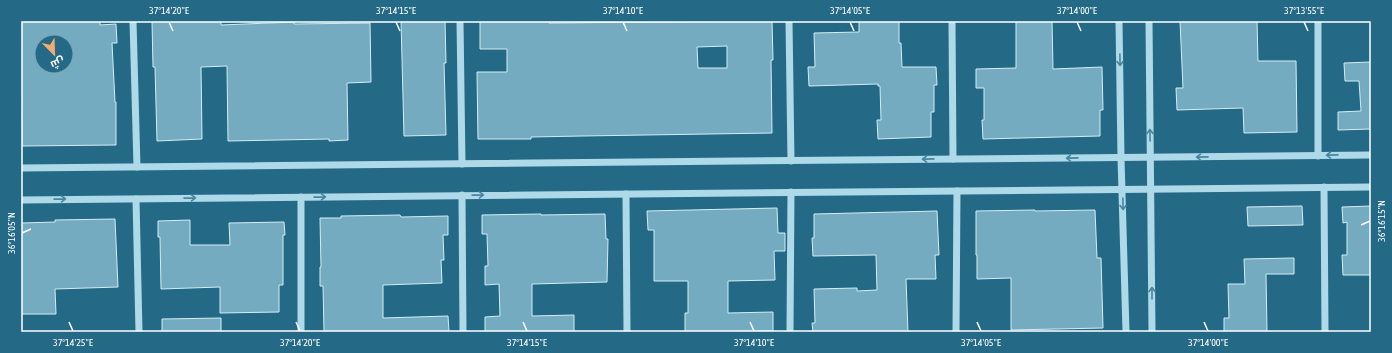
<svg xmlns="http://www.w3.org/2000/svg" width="1392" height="353" font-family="'Asap Condensed',Cairo,sans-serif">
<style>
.building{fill:#75abc0;stroke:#d2edf7;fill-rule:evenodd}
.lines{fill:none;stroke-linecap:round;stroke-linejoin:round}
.minor{stroke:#aed9e9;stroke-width:7}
.oneway{stroke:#46869f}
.ticks{fill:none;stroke:#fff;stroke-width:1.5}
.neatline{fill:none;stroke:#fff;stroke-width:1.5}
.ticks-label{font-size:10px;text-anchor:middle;fill:#fff}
</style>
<rect width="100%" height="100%" fill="#246a86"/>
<!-- building -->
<g class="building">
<path d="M21,21h79v4l16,-1 1,19h-5l3,59h1v43l-94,1zM42,42h24v24h-24z"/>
<polygon points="152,21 221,21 221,25 294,22 294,24 370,23 371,82 347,83 348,140 329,141 329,139 228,141 227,66 201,67 202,139 157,141 155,67 153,67"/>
<polygon points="401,21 445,21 446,63 444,63 446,135 404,136"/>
<path d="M480,21h69v2l223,-2 1,39h-2l1,73 -190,3 -51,1v2h-53l-1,-67h30v-23h-27zM727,46v22h-29l-1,-21z"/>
<polygon points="859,21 899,21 899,43 901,43 902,67 936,67 937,85 934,85 934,112 931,112 931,137 878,139 877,120 881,120 880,86 878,86 878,84 809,86 808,67 815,67 814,33 859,32"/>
<polygon points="1016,21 1052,21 1053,69 1102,67 1103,110 1100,110 1100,136 983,139 982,120 984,120 984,88 976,88 976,69 1016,68"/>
<polygon points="1180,21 1257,21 1258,61 1296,61 1297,132 1244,133 1243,108 1177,110 1176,88 1183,88"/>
<polygon points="1371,62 1371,129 1338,130 1338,112 1361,111 1359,81 1345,81 1344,63"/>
<polygon points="1302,206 1303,225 1248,226 1247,207"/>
<polygon points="1371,206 1371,275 1343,275 1342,255 1347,255 1347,222 1343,223 1342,207"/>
<polygon points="777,208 778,233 785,233 785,251 774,251 775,280 728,281 728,313 773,312 773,331 685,332 685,313 688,313 688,281 654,281 654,230 648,230 647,211"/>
<polygon points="1035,210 1035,211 1095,210 1097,258 1101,258 1103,328 1011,330 1011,278 977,279 977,255 976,255 976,211"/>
<polygon points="937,211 939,255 935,255 936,279 906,279 908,332 813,332 812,323 815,323 814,289 857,288 857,291 877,290 876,255 813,256 812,238 814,238 814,214"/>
<polygon points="541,214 541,215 605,214 606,239 608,239 607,282 532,284 532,316 574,315 574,332 485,332 485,317 500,316 499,284 485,285 485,266 488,266 487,234 482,234 482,215"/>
<polygon points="400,215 401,217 448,216 448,235 443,235 444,260 441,260 442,283 383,285 383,318 448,316 449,332 324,332 323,286 320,286 320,267 321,267 320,218 341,218 341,216"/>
<polygon points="115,219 118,287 55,289 56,314 21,314 21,223 55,222 55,220"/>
<polygon points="190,220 190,245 230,245 229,223 284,222 285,235 283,235 283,285 279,285 279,312 220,313 220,287 161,289 160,237 158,237 158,221"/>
<polygon points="1294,258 1294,274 1266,274 1267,332 1224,332 1224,318 1229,318 1228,284 1245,284 1244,259"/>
<polygon points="221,318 221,332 162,332 162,319"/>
</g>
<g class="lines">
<!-- minor -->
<g class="minor">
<polyline points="133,21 137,167"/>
<polyline points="460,21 462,164"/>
<polyline points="789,21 791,161"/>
<polyline points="952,21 953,159"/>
<polyline points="1119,21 1121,158 1126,332"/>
<polyline points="1149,21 1152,332"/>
<polyline points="1318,21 1318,156"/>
<polyline points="21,168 1371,155"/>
<polyline points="1324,187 1325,332"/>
<polyline points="626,194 627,332"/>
<polyline points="462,195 463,332"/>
<polyline points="301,197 301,332"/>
<polyline points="136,199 139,332"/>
<polyline points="21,200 1371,187"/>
<polyline points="790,332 791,192"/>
<polyline points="956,332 957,191"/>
</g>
</g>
<!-- one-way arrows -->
<defs><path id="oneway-shaft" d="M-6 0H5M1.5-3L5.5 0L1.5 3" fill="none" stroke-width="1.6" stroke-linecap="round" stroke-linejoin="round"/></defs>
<g class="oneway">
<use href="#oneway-shaft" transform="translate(1120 60) rotate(89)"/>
<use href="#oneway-shaft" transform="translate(1150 135) rotate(-91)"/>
<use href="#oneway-shaft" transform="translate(1332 155) rotate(179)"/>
<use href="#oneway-shaft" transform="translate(1202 157) rotate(179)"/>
<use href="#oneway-shaft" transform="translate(1072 158) rotate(179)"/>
<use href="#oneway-shaft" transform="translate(928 159) rotate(179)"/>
<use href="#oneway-shaft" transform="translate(478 195) rotate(-1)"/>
<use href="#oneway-shaft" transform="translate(320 197) rotate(-1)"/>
<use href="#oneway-shaft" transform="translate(190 198) rotate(-1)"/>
<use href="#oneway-shaft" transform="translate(60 199) rotate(-1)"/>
<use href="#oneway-shaft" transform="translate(1123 204) rotate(89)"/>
<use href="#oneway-shaft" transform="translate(1152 293) rotate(-90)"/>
</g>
<!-- ticks -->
<path class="ticks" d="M169,22l4,9M396,22l4,9M623,22l4,9M850,22l4,9M1077,22l4,9M1304,22l4,9M1361,225l9,-4M22,233l9,-4M69,322l4,9M296,322l4,9M523,322l4,9M750,322l4,9M977,322l4,9M1204,322l4,9"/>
<!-- border -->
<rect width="1392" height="353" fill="none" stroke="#246a86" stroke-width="44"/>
<!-- north arrow -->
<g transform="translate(54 54) rotate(157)"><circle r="19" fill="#246a86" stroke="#7ca6b6"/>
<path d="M0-3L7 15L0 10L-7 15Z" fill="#f3aa72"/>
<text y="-6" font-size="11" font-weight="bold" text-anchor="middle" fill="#ffffff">ش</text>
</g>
<rect x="22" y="22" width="1348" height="309" class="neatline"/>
<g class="ticks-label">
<text x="169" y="14">37°14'20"E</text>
<text x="396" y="14">37°14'15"E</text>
<text x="623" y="14">37°14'10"E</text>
<text x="850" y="14">37°14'05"E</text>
<text x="1077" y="14">37°14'00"E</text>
<text x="1304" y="14">37°13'55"E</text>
<text transform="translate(1381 221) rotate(-90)" y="4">36°16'15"N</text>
<text transform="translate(11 233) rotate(-90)" y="4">36°16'05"N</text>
<text x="73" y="346">37°14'25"E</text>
<text x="300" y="346">37°14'20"E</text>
<text x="527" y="346">37°14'15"E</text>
<text x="754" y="346">37°14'10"E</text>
<text x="981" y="346">37°14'05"E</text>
<text x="1208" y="346">37°14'00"E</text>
</g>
</svg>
